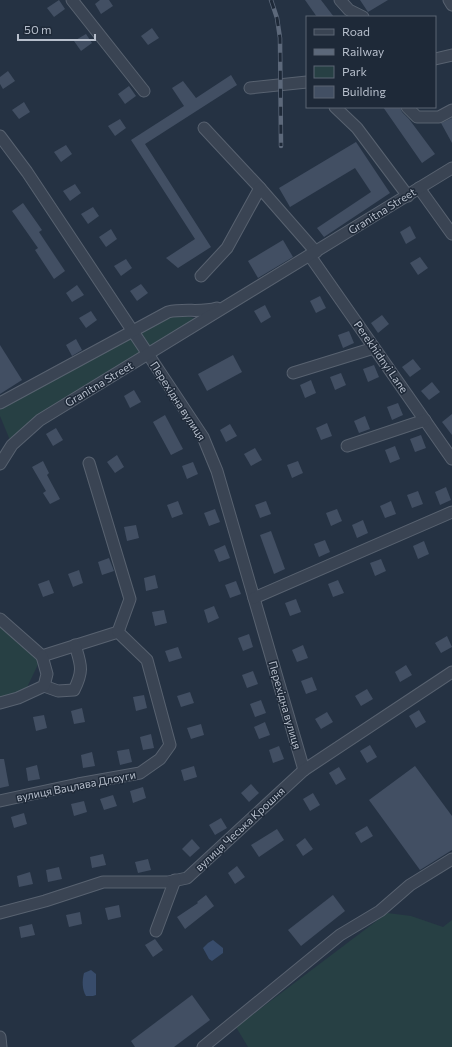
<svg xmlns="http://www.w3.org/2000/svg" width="452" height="1047" font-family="Commissioner,sans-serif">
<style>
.green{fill:#274044}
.water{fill:#384c6b}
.building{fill:#424f63}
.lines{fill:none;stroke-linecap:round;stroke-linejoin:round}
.minor-casing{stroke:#586270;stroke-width:13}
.minor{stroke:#3a4453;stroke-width:11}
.rail-casing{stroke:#5c687a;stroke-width:4.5}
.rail{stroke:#1e2938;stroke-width:3;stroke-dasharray:9;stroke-linecap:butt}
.labels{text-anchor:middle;stroke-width:3;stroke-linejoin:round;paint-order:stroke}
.street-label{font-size:11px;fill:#b7bfcc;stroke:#1e2938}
</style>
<rect width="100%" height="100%" fill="#253243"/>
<!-- green -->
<g class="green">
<polygon points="168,312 203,320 75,398 12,445 0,416 0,403"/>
<polygon points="0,619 42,656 21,700 0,706"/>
<polygon points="387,913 411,916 443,927 452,920 452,1047 248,1047 236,1027"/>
</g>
<!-- water -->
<g class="water">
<polygon points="213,940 223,948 223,953 212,961 209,959 203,948 208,943"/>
<path d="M91,970l5,4v21l-3,1h-7c-4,-6 -4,-16 -2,-23z"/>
</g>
<!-- building -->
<g class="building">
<polygon points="59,0 65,9 54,17 47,8"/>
<polygon points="100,0 109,0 113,6 101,14 95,4"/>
<polygon points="305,0 321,0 334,17 317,17"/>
<polygon points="360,0 388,0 368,12"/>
<polygon points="152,28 159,38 148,45 141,36"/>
<polygon points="86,34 92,43 81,51 74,41"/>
<polygon points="8,71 15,81 3,89 0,84 0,77"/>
<polygon points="231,75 237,85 145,144 211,247 178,268 166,258 195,239 131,140 184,106 172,88 183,81 196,98"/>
<polygon points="129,86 136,96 125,104 118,94"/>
<polygon points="24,102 30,112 19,119 12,110"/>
<polygon points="383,107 400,107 402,112 409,119 435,154 422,163"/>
<polygon points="452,118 452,143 441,123"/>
<polygon points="120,119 126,128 115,136 108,126"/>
<polygon points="356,142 390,193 324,237 317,228 371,192 355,168 290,207 279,188"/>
<polygon points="66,145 72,154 61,162 54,152"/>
<polygon points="75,184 81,193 70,201 63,191"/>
<polygon points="23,203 42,230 39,232 65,271 54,279 35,250 38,248 12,211"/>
<polygon points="93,207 99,216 88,224 81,214"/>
<polygon points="410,226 416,238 406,244 400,232"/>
<polygon points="111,229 117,239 106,247 99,237"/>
<polygon points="283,240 293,257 258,278 248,261"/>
<polygon points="420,257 428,268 418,275 410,263"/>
<polygon points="126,259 132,268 121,276 114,266"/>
<polygon points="141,284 148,293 137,301 130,291"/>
<polygon points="77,285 84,295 72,302 66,293"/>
<polygon points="320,296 326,308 316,313 310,301"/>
<polygon points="265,305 271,317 261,323 254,311"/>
<polygon points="91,311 97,320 86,328 79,318"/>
<polygon points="382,315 389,324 378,333 371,323"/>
<polygon points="349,331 354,343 343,348 338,335"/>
<polygon points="76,339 82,350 72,356 66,345"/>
<polygon points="0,345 22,380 0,394"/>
<polygon points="233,355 242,372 207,391 198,374"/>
<polygon points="413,359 421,369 410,377 402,367"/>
<polygon points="374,365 379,377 368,382 363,369"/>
<polygon points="341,373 346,385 335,390 330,377"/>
<polygon points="311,380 316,393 305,398 300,385"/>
<polygon points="432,382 440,392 429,400 421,391"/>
<polygon points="134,390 141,402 130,408 124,396"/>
<polygon points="398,403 403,415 392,420 387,407"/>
<polygon points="452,414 452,435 442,422"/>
<polygon points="165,415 183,449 171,455 153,422"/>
<polygon points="365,416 370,429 359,433 354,421"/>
<polygon points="327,423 332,436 321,440 316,428"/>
<polygon points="230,424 237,436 226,442 220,430"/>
<polygon points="56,428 63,440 53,446 46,434"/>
<polygon points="421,435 426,448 415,452 410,439"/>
<polygon points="395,446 400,459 390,463 385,450"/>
<polygon points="255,448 262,460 251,466 244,454"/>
<polygon points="117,455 124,467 115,473 107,462"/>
<polygon points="43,461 49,473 47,475 60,499 50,504 43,493 46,491 32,467"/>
<polygon points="298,461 303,473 292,478 287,465"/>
<polygon points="193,462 198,474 187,479 182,466"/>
<polygon points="446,487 451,500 440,505 435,492"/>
<polygon points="418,491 423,504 412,508 407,495"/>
<polygon points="178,501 183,514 172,518 167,505"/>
<polygon points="266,501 271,514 260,518 255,505"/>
<polygon points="391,501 396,514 385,518 380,506"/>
<polygon points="215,509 220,522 209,526 204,513"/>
<polygon points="337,509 342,521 331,526 326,513"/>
<polygon points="363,520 368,533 357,538 352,525"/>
<polygon points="136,525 139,538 127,541 124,527"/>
<polygon points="271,531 285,569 274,574 260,535"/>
<polygon points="325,540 330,552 319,557 314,544"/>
<polygon points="424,541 429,554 418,559 413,546"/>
<polygon points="225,545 230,558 219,562 214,550"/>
<polygon points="109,558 114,571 102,575 98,562"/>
<polygon points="381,559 386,571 375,576 370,563"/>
<polygon points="79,570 83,583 73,587 68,574"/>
<polygon points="155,575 158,588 146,591 144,578"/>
<polygon points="49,580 54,593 43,597 38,584"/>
<polygon points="338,580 344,593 333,597 328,584"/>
<polygon points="236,581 241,594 230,598 225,585"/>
<polygon points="296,599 301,612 290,616 285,603"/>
<polygon points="214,606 219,618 208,623 204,610"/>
<polygon points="164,610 167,623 155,626 152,612"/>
<polygon points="249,634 253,647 243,651 238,638"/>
<polygon points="447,636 452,647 441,653 435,643"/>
<polygon points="303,645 308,658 297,662 292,650"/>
<polygon points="178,647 182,658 169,662 165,651"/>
<polygon points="406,665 412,675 400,682 395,672"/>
<polygon points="253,671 258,684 247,688 242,675"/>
<polygon points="312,677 317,690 306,694 301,681"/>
<polygon points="367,689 373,699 361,706 355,696"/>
<polygon points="190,692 194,703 181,707 177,696"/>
<polygon points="144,695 147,708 136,711 133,697"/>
<polygon points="261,700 266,713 255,717 250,704"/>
<polygon points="82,708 85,722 74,724 71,711"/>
<polygon points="419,710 426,722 416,728 409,716"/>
<polygon points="327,712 333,722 321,729 315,719"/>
<polygon points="44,715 47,728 36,731 33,717"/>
<polygon points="265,722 270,735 259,739 254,727"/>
<polygon points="201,724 204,735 191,739 187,728"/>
<polygon points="151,734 154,748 143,750 140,737"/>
<polygon points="370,745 377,757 367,763 360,751"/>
<polygon points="279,746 284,759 273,763 269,750"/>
<polygon points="129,749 132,762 120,765 117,751"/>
<polygon points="92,752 95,766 83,768 81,755"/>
<polygon points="0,759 4,759 9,786 0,788"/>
<polygon points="37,765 40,779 28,781 26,768"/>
<polygon points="194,766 197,777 184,781 181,770"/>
<polygon points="415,766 452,816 452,850 420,870 369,800"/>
<polygon points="339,767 346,779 336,785 329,773"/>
<polygon points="251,784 259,793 249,802 241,793"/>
<polygon points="143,787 146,798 133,803 130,791"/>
<polygon points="313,793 320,805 310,811 303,799"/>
<polygon points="113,795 117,806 104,810 100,799"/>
<polygon points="84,801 87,812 74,816 71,804"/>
<polygon points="24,813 27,824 14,828 11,817"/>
<polygon points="221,818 227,828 215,835 209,825"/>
<polygon points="367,826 373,836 361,843 355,833"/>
<polygon points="277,829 284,840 259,857 251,845"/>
<polygon points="305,838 313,849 303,856 296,845"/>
<polygon points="192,839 200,848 190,857 182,849"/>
<polygon points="103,854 106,865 92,868 90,857"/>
<polygon points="148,859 151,870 138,873 135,862"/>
<polygon points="237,866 245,877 235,884 228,873"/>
<polygon points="59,867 62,879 48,882 46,870"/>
<polygon points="30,872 33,884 19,887 17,876"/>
<polygon points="206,895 214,906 185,929 177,917 198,903 197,902"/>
<polygon points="333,895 345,911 301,946 288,930"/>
<polygon points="119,905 121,917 108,920 105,908"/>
<polygon points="80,912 82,924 69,927 66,915"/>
<polygon points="32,924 35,935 21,938 19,927"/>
<polygon points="155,939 163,950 153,957 145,945"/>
<polygon points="192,995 210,1020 174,1047 135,1047 131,1041"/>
</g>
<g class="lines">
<defs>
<g id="minor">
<polyline points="72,0 144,91"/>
<polyline points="340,0 349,10 363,17"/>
<polyline points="449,0 452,5"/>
<polyline points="435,59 452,55"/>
<polyline points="250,88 307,82"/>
<polyline points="335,107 357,128 408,196"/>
<polyline points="407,107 417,117 439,117 452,110"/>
<polyline points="204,128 260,188"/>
<polyline points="0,136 27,172 203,437 217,471 304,770"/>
<polyline points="419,188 452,234"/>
<polyline points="310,256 452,459"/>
<polyline points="201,276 227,248 260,188 316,252"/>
<polyline points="293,373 374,348"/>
<path d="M0,403l168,-91c17,-4 33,1 49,-4"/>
<polyline points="347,446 425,420"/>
<polyline points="0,464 12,445 40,420 452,168"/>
<polyline points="254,598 452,512"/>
<polyline points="0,619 42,656 118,632"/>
<path d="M44,686l14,5 16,-1c10,-20 7,-25 1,-45"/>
<polyline points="0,703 18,698 44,686 47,674 42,656"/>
<polyline points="0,801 78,784 140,773 160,759 170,745 147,660 118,632 130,599 89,463"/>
<polyline points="0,913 45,901 103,882 168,882 187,878 304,770 452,672"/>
<polyline points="156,931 175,880"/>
<polyline points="0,1037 1,1047"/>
<polyline points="203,1047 340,935 380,911 410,885 452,859"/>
</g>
</defs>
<!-- minor casing -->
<use href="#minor" class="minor-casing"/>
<!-- minor -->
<use href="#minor" class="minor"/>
<defs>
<polyline id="rail" points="271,0 277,18 280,38 281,146"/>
</defs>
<!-- rail casing -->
<use href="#rail" class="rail-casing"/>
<!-- rail -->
<use href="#rail" class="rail"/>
</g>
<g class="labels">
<!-- street labels -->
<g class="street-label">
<text transform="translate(382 211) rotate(-32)" y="4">Granitna Street</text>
<text transform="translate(381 357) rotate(55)" y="4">Perekhidnyi Lane</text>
<text transform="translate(99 384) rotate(-31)" y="4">Granitna Street</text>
<text transform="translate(178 401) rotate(57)" y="4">Перехідна вулиця</text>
<text transform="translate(285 705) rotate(74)" y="4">Перехідна вулиця</text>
<text transform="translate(76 786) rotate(-11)" y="4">вулиця Вацлава Длоуги</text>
<text transform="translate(240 829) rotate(-43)" y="4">вулиця Чеська Крошня</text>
</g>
</g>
<!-- legend -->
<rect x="306" y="16" width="130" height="92" fill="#1e2938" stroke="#5b6573"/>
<rect x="314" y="29" width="20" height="6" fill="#3a4453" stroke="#5b6573"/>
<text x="342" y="36" font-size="12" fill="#b7bfcc">Road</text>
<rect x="314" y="49" width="20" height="6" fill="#5c687a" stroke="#5b6573"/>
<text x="342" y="56" font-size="12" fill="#b7bfcc">Railway</text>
<rect x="314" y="66" width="20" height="12" fill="#274044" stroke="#5b6573"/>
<text x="342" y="76" font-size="12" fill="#b7bfcc">Park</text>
<rect x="314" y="86" width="20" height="12" fill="#424f63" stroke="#5b6573"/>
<text x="342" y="96" font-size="12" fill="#b7bfcc">Building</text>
<!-- scale -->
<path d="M18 34v6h77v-6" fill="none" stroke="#b7bfcc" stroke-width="2"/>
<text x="24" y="34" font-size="12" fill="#b7bfcc" stroke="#1e2938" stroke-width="3" paint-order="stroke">50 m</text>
</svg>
